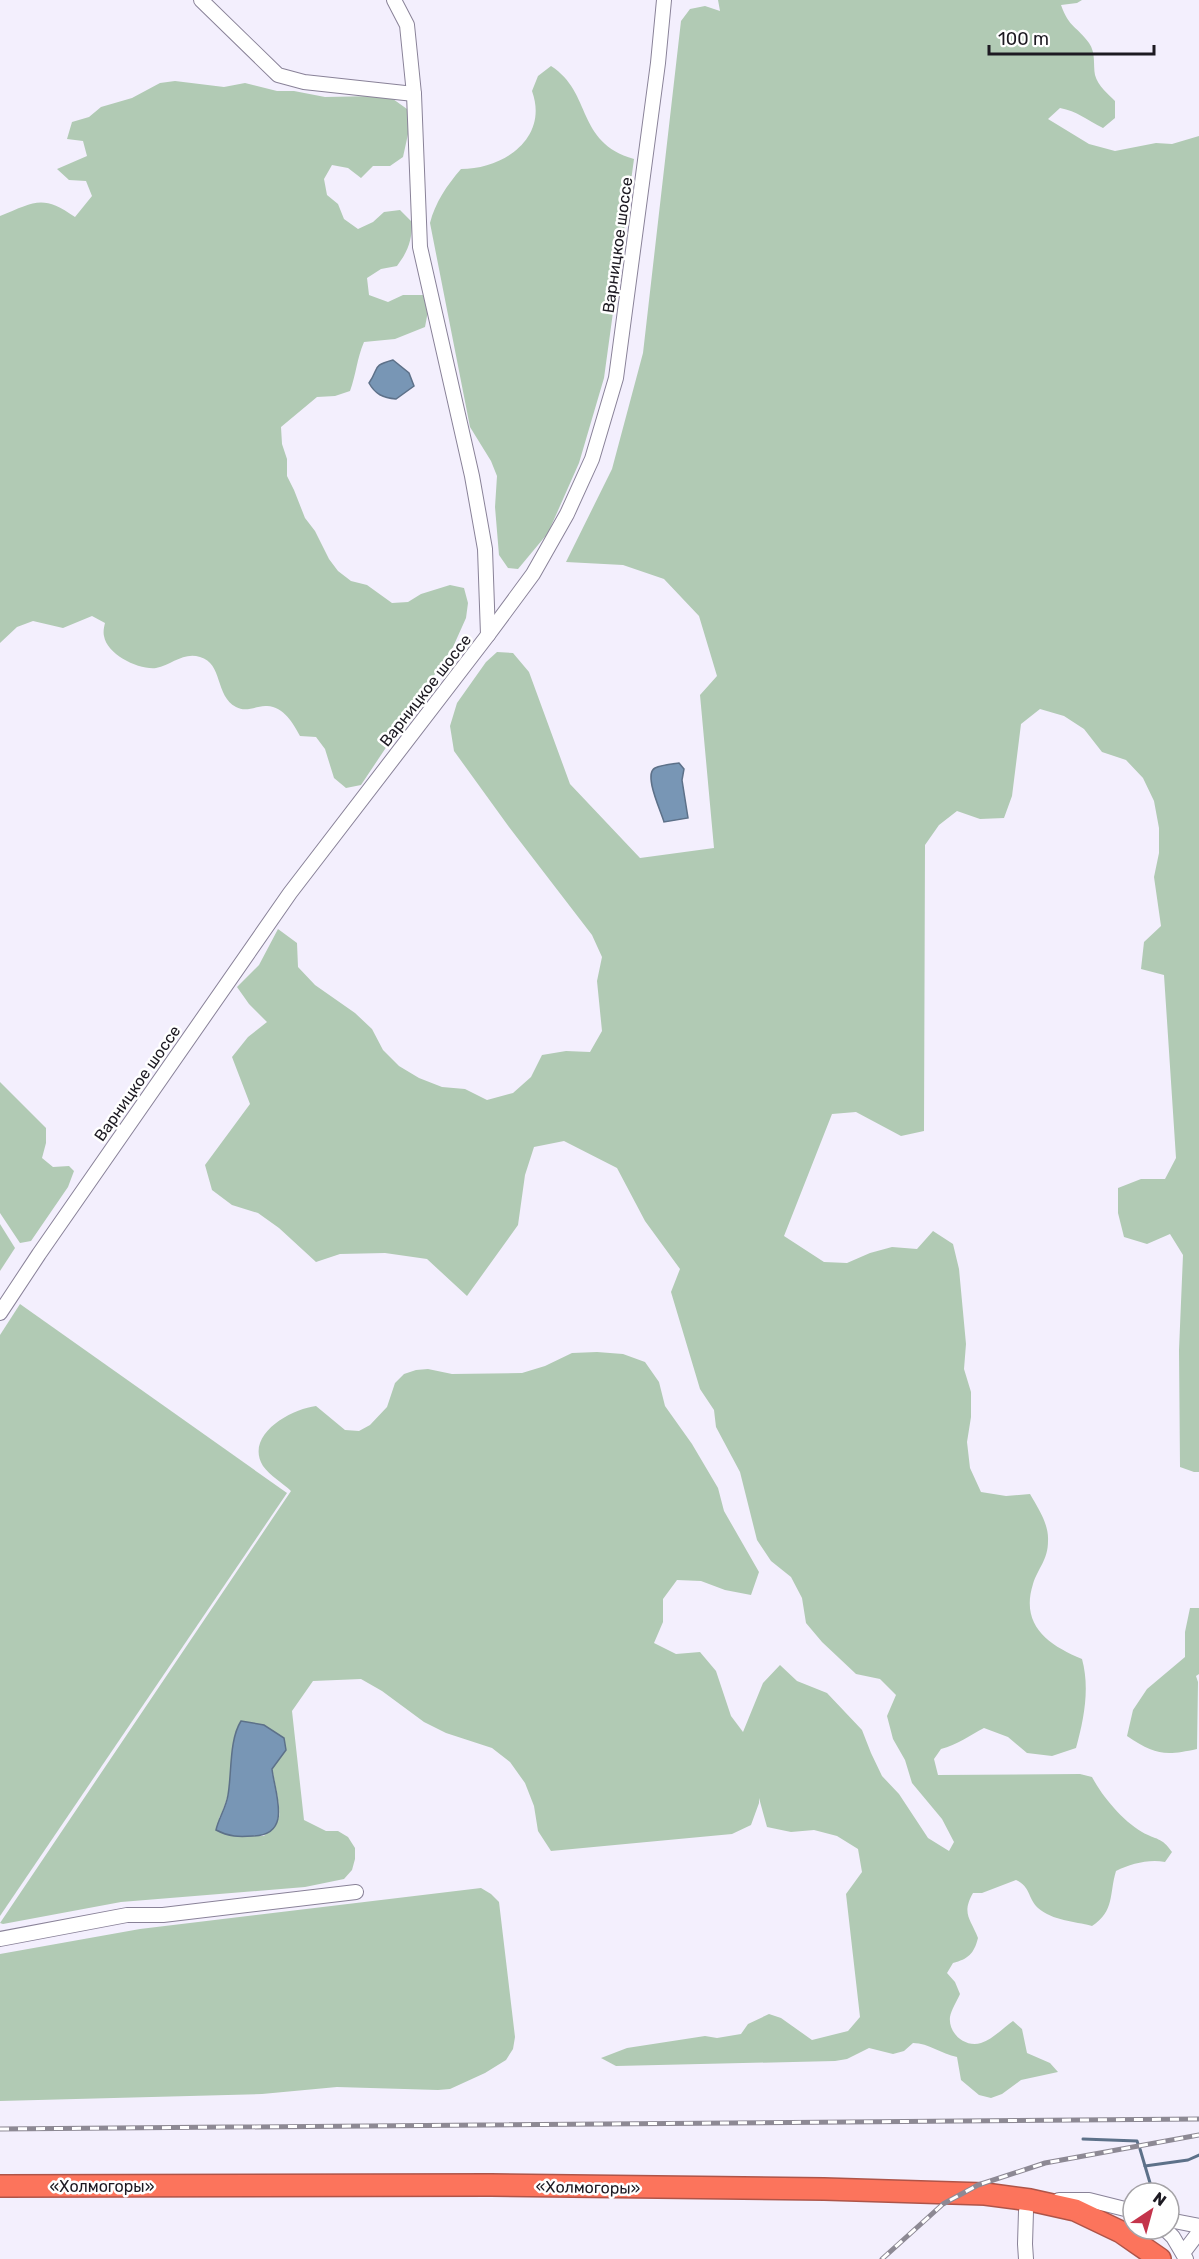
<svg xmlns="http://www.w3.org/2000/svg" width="1199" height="2259" font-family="Rubik,sans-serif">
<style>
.green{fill:#b1cab4;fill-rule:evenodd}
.water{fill:#7896b5;stroke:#5d7189;stroke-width:1.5}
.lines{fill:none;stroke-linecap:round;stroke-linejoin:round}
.stream{stroke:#5d7189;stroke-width:3}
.minor-casing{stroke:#898298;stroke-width:16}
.highway-casing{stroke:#ae5448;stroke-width:24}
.minor{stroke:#fff;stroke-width:14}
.highway{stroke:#fc745c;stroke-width:21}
.rail-casing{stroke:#8d8994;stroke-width:5}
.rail{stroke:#fff;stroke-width:3;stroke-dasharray:9;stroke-linecap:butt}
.labels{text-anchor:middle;stroke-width:5;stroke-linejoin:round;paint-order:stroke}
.street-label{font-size:16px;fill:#1d1a22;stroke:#fff}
</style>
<rect width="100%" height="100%" fill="#f3effd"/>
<!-- green -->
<g class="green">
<path d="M718,0h364l-5,3 -16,2c8,23 16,21 28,38 7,10 4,21 6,32 3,11 13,19 20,26v17l-12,10c-16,-8 -26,-17 -43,-20l-12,11 41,25 26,7 41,-8 16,1 27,-8v1336h-5l-14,-5 -1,-117 4,-95 -13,-21 -23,10 -23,-7 -6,-24v-25l23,-9h24l11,-21 -12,-183 -23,-6 3,-27 17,-16 -7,-49 5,-24v-25l-5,-27 -11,-23 -17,-18 -24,-8 -18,-23 -20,-13 -24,-7 -19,15 -9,72 -8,22 -24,1 -23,-8 -18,14 -14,20 -1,286 -23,5 -45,-24 -24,2 -48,122 40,26 23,1 23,-10 22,-6 25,2 16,-18 20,13 6,25 7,75 -2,25 7,23v25l-4,25 3,26 11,24 25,4 24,-2c8,14 19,30 18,47 0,19 -10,27 -15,43 -13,41 15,61 49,75 8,29 2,60 -6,89l-24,8 -25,-3 -19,-16 -24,-9c-14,7 -27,17 -43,21l-7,10 4,16 142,-1 12,3c10,19 31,44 50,55 14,8 20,5 30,20l-7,10c-17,-3 -34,2 -49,9 -7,23 -1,40 -24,55 -18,-5 -39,-5 -54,-18 -11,-11 -7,-21 -22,-28l-34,13h-9c-12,21 -2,26 5,45 -4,16 -10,21 -25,25l-6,10 8,9 5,12c-3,7 -9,16 -10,23 -2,17 16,31 31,26 12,-4 22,-15 32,-22l9,8 5,24 23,10 8,9 -37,8 -19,14 -11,4 -12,-3 -18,-15 -4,-23c-16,-3 -28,-14 -44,-14l-9,8 -11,3 -24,-6 -22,11 -12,2 -219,5 -15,-8 26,-10 78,-12 12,2 24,-4 7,-10 21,-10 12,4 31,22 36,-9 12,-14 -14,-123 16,-22 -4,-23 -21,-13 -23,-6 -23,2 -24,-5 -8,-29v5l-8,22 -19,9 -181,17 -13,-20 -4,-25 -9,-23 -15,-21 -18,-14 -46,-15 -22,-11 -42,-31 -21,-12 -48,2 -21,30 12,109 22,11h12l10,6 7,11v11l-3,11 -8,9 -39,8 -184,15 -118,22 -3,-1 291,-432c-8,-8 -21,-15 -28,-25 -19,-31 28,-57 53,-60l29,24 14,1 11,-6 17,-18 8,-24 9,-9 12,-4 12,-1 24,5 70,-1 23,-7 27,-13 25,-1 26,2 22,8 14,20 6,24 27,38 26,44 6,23 35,61 -8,23 -26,-5 -24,-9 -24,-1 -14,19v23l-9,21 22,11 24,-2 16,19 15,45 12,16 20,-49 17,-18 17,16 30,12 35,37 9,23 11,23 17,18 29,44 21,13 5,-9 -12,-23 -30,-36 -7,-23 -12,-21 -6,-23 9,-21 -16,-16 -24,-5 -34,-32 -16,-19 -4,-25 -11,-21 -20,-16 -14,-21 -17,-68 -24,-45 -2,-17 -14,-21 -29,-97 9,-23 -35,-48 -28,-53 -53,-27 -30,6 -9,28 -7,50 -51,71 -40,-37 -42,-6 -45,1 -24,8 -37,-34 -21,-15 -26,-8 -20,-15 -7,-25 45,-61 -18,-47 16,-20 19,-15 -18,-18 -12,-17 22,-22 19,-36 19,14 1,24 17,18 40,28 17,16 11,21 16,16 20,12 23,9 23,2 22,11 26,-7 18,-16 11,-22 24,-4 24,1 12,-21 -5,-50 5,-24 -10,-22 -83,-108 -55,-76 -4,-25 7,-23 29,-41 11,-10 16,1 16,19 41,112 70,74 74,-10 -14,-153 17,-19 -18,-60 -35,-37 -41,-14 -57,-3 46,-93 31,-116 38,-332 9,-12 15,-3 15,5zM235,1732l51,17 -14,19c2,11 9,41 7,49 -2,6 -11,14 -15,19h-12l-33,-18c12,-20 16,-62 16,-86z"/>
<path d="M551,66c42,27 24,76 83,93l-30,219 -25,85 -31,70 -30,36 -10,-1 -9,-13 -4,-48 2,-31 -6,-15 -21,-34 -40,-204c5,-20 17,-38 31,-54 43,0 88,-31 71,-78l6,-15z"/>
<path d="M175,81l49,6 21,-4 32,8h17l31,6 52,-1 16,3 14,10 3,16 -7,32 -13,9h-17l-12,12 -13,-10 -16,-3 -8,14 3,16 11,9 6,15 14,10 15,-7 11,-10 16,-2 12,12c0,19 -4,29 -15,44l-16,3 -14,9 2,17 19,7 15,-7h20l5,16 -3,16 -30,12 -31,3c-7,16 -8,33 -14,49l-15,5 -18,1 -36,30 1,17 5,15v17l7,14 11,28 10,13 14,28 9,12 13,10 16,4 25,18 16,-1 13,-8 29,-9 14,3 4,15 -2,15 -13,29 -92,138 -15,3 -12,-10 -9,-29 -9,-12 -16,-1c-7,-13 -16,-29 -33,-30 -10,-1 -20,7 -31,1 -21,-11 -13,-44 -36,-50 -17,-5 -28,8 -44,11 -17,2 -49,-13 -52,-32 -1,-4 0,-9 1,-13l-13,-7 -29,12 -30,-7 -16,6 -17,16v-427c35,-14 42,-22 75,1l17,-21 -6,-15 -17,-1 -12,-11 30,-13 -4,-15 -16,-2 5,-17 17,-5 12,-10 31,-9 28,-15z"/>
<polygon points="0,1082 46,1128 46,1143 42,1158 53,1167 69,1166 74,1171 68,1187 31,1241 20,1243 0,1213"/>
<polygon points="0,1224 15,1248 0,1271"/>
<polygon points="20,1304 287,1493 0,1916 0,1335"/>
<path d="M1190,1608h9v66l-3,2 2,6 -1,67c-32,7 -42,6 -70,-13l6,-26 14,-21 38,-32v-25z"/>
<polygon points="481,1888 491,1894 499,1902 515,2037 513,2049 506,2060 485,2073 450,2089 438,2090 337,2087 262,2094 0,2101 0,1954 140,1929"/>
</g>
<!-- water -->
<g class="water">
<path d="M393,360l16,13 5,13 -18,13c-13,-1 -21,-5 -27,-16 11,-16 2,-17 24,-23z"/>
<path d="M679,763l5,6 -2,11 6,38 -24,4c-3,-11 -21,-48 -9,-54 6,-3 17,-4 24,-5z"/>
<path d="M241,1721l23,4 20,13 2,12 -14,19c3,25 21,66 -19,67 -14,1 -24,1 -37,-6 3,-13 10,-22 12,-35 4,-23 1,-55 13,-74z"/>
</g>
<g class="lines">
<!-- stream -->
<g class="stream">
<polyline points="1083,2139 1137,2141 1138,2144"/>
<polyline points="1140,2149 1145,2166 1188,2160 1199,2155"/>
<polyline points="1145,2166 1153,2193"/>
</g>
<defs>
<g id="minor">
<polyline points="201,0 278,75 304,82 414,94"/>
<polyline points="394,0 407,25 414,94 420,247 472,476 485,549 488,635"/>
<polyline points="0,1313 39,1254 290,893 488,635 533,574 567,514 592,459 616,378 658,63 664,0"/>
<polyline points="0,1939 127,1915 163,1915 356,1892"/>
<polyline points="1059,2200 1089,2200 1133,2211"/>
<polyline points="1169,2220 1199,2226"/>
<polyline points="1165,2229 1173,2237 1186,2259"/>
<polyline points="1183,2253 1199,2232"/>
<polyline points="1026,2259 1025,2244 1026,2211"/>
</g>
<polyline id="highway" points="0,2186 491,2185 824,2189 985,2194 1030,2200 1075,2210 1121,2232 1160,2259"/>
</defs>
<!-- minor casing -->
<use href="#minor" class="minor-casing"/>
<!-- highway casing -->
<use href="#highway" class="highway-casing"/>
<!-- minor -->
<use href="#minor" class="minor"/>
<!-- highway -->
<use href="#highway" class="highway"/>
<defs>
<g id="rail">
<polyline points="0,2129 1199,2119"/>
<polyline points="882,2259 943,2204 978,2185 1045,2163 1199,2135"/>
</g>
</defs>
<!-- rail casing -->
<use href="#rail" class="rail-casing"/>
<!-- rail -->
<use href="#rail" class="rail"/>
</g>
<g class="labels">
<!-- street labels -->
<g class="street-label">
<text transform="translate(617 245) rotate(-82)" y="6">Варницкое шоссе</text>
<text transform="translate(425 690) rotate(-52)" y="6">Варницкое шоссе</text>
<text transform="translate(137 1083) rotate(-55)" y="6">Варницкое шоссе</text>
<text x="102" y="2192">«Холмогоры»</text>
<text transform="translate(588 2187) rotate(1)" y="6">«Холмогоры»</text>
</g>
</g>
<!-- north arrow -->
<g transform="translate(1151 2211) rotate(36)"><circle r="28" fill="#ffffff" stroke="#a5a3a7" stroke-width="1.5"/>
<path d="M0-4.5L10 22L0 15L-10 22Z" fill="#c4344b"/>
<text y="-9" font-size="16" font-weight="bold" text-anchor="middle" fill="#1d1a22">N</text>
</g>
<!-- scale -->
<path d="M989 45v9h165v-9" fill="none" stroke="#1d1a22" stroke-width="3"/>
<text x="998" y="45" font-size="18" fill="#1d1a22" stroke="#ffffff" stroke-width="4.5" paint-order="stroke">100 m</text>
</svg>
